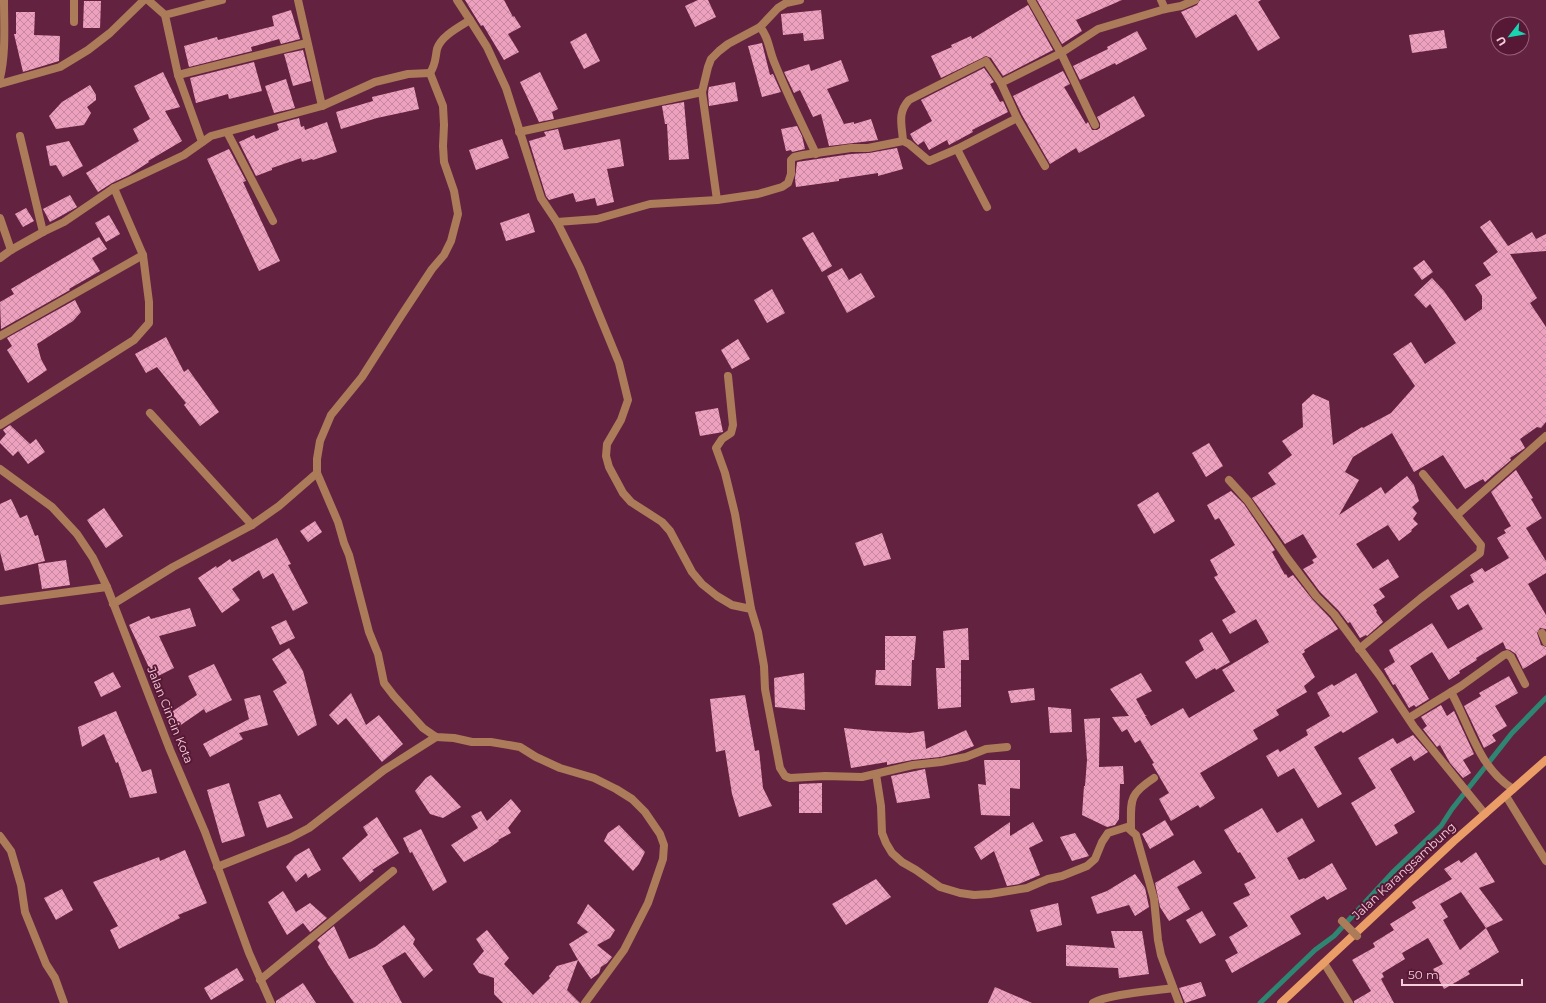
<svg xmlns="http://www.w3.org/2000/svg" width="1546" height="1003" font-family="Montserrat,sans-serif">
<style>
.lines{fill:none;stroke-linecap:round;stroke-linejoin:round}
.stream{stroke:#2e8672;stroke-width:5}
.building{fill:url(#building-cross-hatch);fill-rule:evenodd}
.minor{stroke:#ac7b5a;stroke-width:8}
.secondary{stroke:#ea9d66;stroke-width:8}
.minor-bridge{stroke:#ac7b5a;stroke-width:8}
.labels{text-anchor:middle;stroke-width:4;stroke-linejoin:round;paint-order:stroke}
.street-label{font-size:12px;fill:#f5cddb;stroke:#571835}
</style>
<defs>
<pattern id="building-cross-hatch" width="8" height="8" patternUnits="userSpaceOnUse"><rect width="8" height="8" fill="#eea1be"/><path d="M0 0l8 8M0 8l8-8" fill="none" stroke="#c5889f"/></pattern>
</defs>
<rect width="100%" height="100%" fill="#632340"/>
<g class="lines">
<!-- stream -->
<polyline class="stream" points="1260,1003 1315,950 1334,936 1394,871 1441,826 1452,809 1512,733 1546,698"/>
</g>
<!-- building -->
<g class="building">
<polygon points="465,0 504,0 513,17 514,16 521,27 508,34 519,52 504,60 483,25 481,26"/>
<polygon points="698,0 708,0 716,17 695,27 685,6"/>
<polygon points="1037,0 1122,0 1076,20 1082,31 1062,44"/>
<polygon points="1200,0 1261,0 1258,2 1280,38 1258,51 1236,14 1196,38 1181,12 1197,5"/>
<polygon points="84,1 101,1 100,28 83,28"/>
<polygon points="1028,5 1053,50 1003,76 991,58 986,56 941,78 931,56 952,47 951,45 971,36 972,39"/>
<polygon points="291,10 300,39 281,44 279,39 251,47 252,51 189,67 184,46 217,37 218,40 274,26 272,16"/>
<polygon points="821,10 824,39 804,41 803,33 783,35 781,14"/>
<polygon points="16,12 35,12 34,35 60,36 59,61 23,72 14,34 16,34"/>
<polygon points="1444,30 1447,48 1412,53 1409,35"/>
<polygon points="1137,31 1147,49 1116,65 1115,63 1080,80 1073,66 1108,49 1107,47"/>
<polygon points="586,33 600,61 584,69 570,42"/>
<polygon points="762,43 770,75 773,74 781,92 762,97 748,46"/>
<polygon points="303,50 311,81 293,86 284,54"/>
<polygon points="841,60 849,81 827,89 844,124 854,122 854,124 871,119 878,140 829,146 821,114 813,117 800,90 794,93 784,72 809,64 811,71"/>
<polygon points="254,62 262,91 229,99 228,94 196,103 190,78"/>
<polygon points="984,68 994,82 990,84 1000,102 1003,101 1008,112 972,130 973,132 949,145 947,140 929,150 924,141 918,145 914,141 910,134 932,121 921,100"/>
<polygon points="1063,71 1070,84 1064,87 1086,124 1088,122 1092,130 1097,130 1100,128 1100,123 1097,117 1134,96 1145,116 1079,153 1076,148 1050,164 1022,115 1013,96"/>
<polygon points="163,72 180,107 165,111 182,141 148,161 149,162 129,175 112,183 98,192 86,173 139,141 133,129 150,119 134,86"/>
<polygon points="540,72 558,109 552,112 554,119 539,122 520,82"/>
<polygon points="286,79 295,108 274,113 265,86"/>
<polygon points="735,82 738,101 709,106 708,92 709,87"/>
<polygon points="90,85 96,95 96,100 87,107 91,113 84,125 56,129 49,116 62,102"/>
<polygon points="414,87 419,109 377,118 341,129 336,112 373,101 372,97"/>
<polygon points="684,102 689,159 669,160 667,124 665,124 662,106"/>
<polygon points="299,118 301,127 304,126 305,130 327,122 337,152 313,160 312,159 302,162 301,158 272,168 272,170 256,176 239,142 254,135 256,139 279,130 277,124"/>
<polygon points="797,126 802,136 805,149 792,152 791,150 786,151 781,129"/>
<polygon points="558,129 564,150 620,139 624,166 607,169 614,202 597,206 595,198 576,202 573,193 549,200 546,196 529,141 546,136 544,132"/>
<polygon points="502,139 509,158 476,170 469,150"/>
<polygon points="69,141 83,166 63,177 56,165 50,166 46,146"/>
<polygon points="897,148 903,169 878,176 878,173 839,179 839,181 796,187 795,179 797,162 851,154 869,153"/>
<polygon points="229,149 246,181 243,182 280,261 259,271 207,159"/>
<polygon points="70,195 77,207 50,222 43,209"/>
<polygon points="26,208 34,221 23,227 15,214"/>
<polygon points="529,213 535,232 506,241 500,223"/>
<polygon points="109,215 120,234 106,242 95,223"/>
<polygon points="1490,220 1508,246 1532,232 1536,239 1546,234 1546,251 1510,254 1537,298 1530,303 1546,327 1546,422 1541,428 1537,427 1520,439 1525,448 1510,458 1511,460 1485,482 1483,479 1465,489 1443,455 1414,472 1392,433 1353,457 1345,472 1359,480 1339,515 1381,487 1385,494 1407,476 1414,485 1419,501 1412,507 1417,513 1413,519 1418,524 1411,530 1412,531 1399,541 1388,525 1356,544 1373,569 1388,559 1399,577 1379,589 1385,597 1373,605 1377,611 1376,612 1383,622 1367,636 1366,635 1360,638 1350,622 1348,623 1338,610 1320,592 1303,569 1314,563 1312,560 1317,557 1303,534 1285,544 1252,498 1276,484 1268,473 1292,455 1282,441 1303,427 1302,404 1313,394 1329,401 1333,445 1362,427 1363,428 1391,413 1415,386 1393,354 1411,342 1425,364 1456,343 1430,304 1426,308 1414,295 1432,278 1444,291 1465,321 1482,309 1482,296 1475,285 1491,275 1483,263 1498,252 1480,227"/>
<polygon points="813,232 832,266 822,272 802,238"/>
<polygon points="99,237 107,249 92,258 100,271 69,289 70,290 1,329 0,302 14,294 11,289"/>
<polygon points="1424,260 1433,272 1422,280 1413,268"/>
<polygon points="842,268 849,280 861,273 875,297 847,313 827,276"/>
<polygon points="772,289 785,313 767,323 754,300"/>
<polygon points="75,300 81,312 73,321 37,344 41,359 47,370 28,383 7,350 12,346 7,338"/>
<polygon points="166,337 184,372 188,369 219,412 200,426 184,405 186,403 157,367 146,373 135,354"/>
<polygon points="738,339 750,359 732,369 721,350"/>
<polygon points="718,408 723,432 700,436 695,412"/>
<polygon points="10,425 30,444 36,439 45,452 28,464 18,451 13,456 0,443 0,441 6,434 3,430"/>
<polygon points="1209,443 1223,466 1206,477 1192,453"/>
<polygon points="1516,470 1533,498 1531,499 1542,518 1526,528 1546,561 1546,573 1528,584 1546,615 1546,629 1540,628 1537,633 1541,645 1546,647 1546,655 1523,669 1516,654 1510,650 1506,649 1503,642 1476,658 1477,660 1459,671 1460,673 1449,680 1432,652 1410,666 1429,699 1416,707 1414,705 1409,708 1395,684 1393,685 1384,669 1395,662 1389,650 1432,623 1448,649 1483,629 1468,604 1458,610 1450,596 1474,582 1470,575 1482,568 1485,572 1509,558 1497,538 1506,533 1504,530 1511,526 1491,492"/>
<polygon points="1231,491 1244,504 1275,550 1272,552 1285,575 1286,574 1288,578 1293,575 1312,599 1330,618 1338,629 1304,650 1305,652 1302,654 1315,677 1304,686 1307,692 1276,710 1279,715 1253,730 1258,739 1200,773 1215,798 1200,808 1198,805 1171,821 1159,799 1169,793 1152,764 1154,763 1140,740 1135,743 1127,729 1122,732 1112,717 1129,716 1110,689 1141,673 1152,691 1136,699 1145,715 1147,715 1145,716 1151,726 1183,708 1189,718 1235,691 1222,670 1269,642 1256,619 1230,634 1222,620 1236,612 1214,577 1218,575 1210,560 1235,545 1219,518 1215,520 1207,505"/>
<polygon points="1158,492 1175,521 1154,534 1137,505"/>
<polygon points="11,499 20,518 27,515 35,536 38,535 45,561 5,571 0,552 0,504"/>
<polygon points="104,508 123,536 106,548 87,520"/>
<polygon points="315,521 322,532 308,542 300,531"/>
<polygon points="882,533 891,559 864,566 855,543"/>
<polygon points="277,538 291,564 288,565 308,603 293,611 273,573 263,579 259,570 232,589 240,600 222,613 198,578 216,566 217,568 230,559 232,562"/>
<polygon points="66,560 70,585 42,589 38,564"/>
<polygon points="190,608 196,626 159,636 174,668 154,678 129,625 149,616 151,619"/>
<polygon points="286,620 295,638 280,645 271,627"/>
<polygon points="968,628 969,660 961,660 961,707 938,709 936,668 945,668 943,631"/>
<polygon points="1212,632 1230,662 1216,670 1215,668 1196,679 1185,662 1204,650 1199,640"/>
<polygon points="885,636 916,636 914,660 912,660 911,686 875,685 876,670 885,670"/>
<polygon points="289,648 303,671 317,725 298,736 273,691 287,683 272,659"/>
<polygon points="214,664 232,700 206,713 204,709 175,729 170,713 197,695 188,676"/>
<polygon points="113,672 121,687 101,697 94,682"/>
<polygon points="804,673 805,710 775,707 774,678"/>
<polygon points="1356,673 1378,712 1343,733 1341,731 1314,747 1342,794 1318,808 1294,768 1278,777 1266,756 1278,749 1280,752 1308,735 1306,730 1330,716 1317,693 1332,684 1334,686"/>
<polygon points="1509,676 1518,693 1495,706 1507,726 1492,735 1496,741 1484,748 1464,706 1481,696 1479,693"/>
<polygon points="1034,688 1035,700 1011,703 1008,691"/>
<polygon points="351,693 366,725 379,715 403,744 382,762 346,718 338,725 329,715"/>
<polygon points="260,695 268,725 239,733 243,739 210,757 203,744 249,719 244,699"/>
<polygon points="745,695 755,751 759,750 763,788 772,806 739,817 732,794 725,750 716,752 710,699"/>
<polygon points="1441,705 1447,716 1454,711 1474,754 1463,760 1471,773 1463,778 1450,763 1440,745 1437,747 1423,729 1427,726 1421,717"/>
<polygon points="1048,707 1071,709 1072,732 1050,733"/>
<polygon points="116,711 142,772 151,769 157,793 130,798 118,762 116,763 104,734 82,747 78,727"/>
<polygon points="1100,718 1099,767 1123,766 1124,784 1120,784 1119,819 1115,825 1107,827 1082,815 1084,786 1085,786 1087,760 1084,719"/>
<polygon points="844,728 873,731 910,733 924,731 926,749 966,730 974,746 956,753 940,757 912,760 887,765 887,762 851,768"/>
<polygon points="1413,735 1428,752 1414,761 1411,756 1390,769 1415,812 1394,825 1398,833 1376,846 1351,803 1376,788 1358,758 1393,738 1397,744"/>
<polygon points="984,760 1020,760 1020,789 1010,788 1010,816 981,815 978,784 986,785"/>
<polygon points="925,769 930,798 897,803 891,776"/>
<polygon points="431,775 461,807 443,818 430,814 415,791 426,778"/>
<polygon points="229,783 245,836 222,843 207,790"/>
<polygon points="822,783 822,813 799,813 799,784"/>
<polygon points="280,794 293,818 267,828 258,802"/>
<polygon points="511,799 521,811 508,828 511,833 498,840 499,841 489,848 464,862 451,845 478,828 471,816 481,811 487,821"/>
<polygon points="1262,808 1277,833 1302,818 1315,841 1287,858 1299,880 1304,878 1305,879 1332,863 1347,889 1327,900 1324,896 1290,916 1301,934 1232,973 1225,960 1238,953 1229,937 1248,926 1233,903 1250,895 1244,884 1256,878 1240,852 1238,853 1224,830"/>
<polygon points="377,817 399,853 372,870 374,871 360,882 342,858 368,835 363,827"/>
<polygon points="1165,820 1174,835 1150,849 1142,834"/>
<polygon points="1010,822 1010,836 1033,822 1043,841 1029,848 1040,875 1019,884 1007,886 994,851 981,860 974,847"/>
<polygon points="619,825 645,852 639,864 633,871 604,841 608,833"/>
<polygon points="421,829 447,882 433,891 412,852 410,853 403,838"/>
<polygon points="1075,833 1089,856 1072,861 1060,837"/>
<polygon points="309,848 321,870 308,878 306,873 296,882 286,867 295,856"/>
<polygon points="185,850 207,903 178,915 180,918 119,949 110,930 118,926 93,882 159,857 160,861"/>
<path d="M1476,852l19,30 -16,6 24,32 -17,8 13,24 -31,19 2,3 -26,15 -11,-20 10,-5 -15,-26 -26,15 3,6 -23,14 2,4 -3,2 13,24h-40v-2l17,-10 -19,-31 23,-13 -2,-4 21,-13 -4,-6 26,-16 -4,-6 40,-23 -8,-10 15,-9 2,3zM1461,892l25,36 -26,22 -17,-30 5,-3 -8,-13z"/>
<polygon points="1194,860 1202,873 1177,887 1190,909 1169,921 1160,907 1155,883"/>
<polygon points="1135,874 1145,888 1149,907 1135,916 1129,905 1097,914 1091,897 1107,891"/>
<polygon points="876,879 891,897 846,925 832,904"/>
<polygon points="62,889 73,910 56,920 44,898"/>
<polygon points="283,891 296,912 310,903 327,918 310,932 303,923 287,935 268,902"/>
<polygon points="1058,903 1062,925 1037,932 1030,910"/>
<polygon points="588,904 615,930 610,938 597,945 612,957 607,963 601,967 599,973 591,979 578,960 567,990 580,1003 503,1003 494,994 494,978 479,973 473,964 484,951 476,939 487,930 509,958 504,964 533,995 550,978 549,976 557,966 578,960 569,944 588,932 577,923"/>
<polygon points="1202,911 1216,935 1200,944 1186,920"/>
<polygon points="404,925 415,939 413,944 433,970 424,978 405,952 382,966 402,1003 354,1003 329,966 318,947 320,943 317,940 334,926 349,959 375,947"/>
<polygon points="1111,931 1142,931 1149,974 1119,978 1118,968 1066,966 1066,945 1115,948"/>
<polygon points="237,968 244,980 211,1000 204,988"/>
<polygon points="1201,982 1206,996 1185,1003 1179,988"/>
<polygon points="303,983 316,1003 276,1003 276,1001"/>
<polygon points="995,987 1032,1003 988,1003"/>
</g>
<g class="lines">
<!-- minor -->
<g class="minor">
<polyline points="74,0 74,22"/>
<polyline points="148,0 165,15"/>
<polyline points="298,0 322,106 375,82 408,74 430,73"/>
<polyline points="1031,0 1061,53 1095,125"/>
<polyline points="1161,0 1165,9"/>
<polyline points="470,20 487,47 506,88 541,198 557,222 580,268 619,363 628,400 621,420 607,444 606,456 609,467 623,493 631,502 662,522 670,531 692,572 702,584 717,596 732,605 751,609 758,632 764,666 765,689 780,768 785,776 790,778 825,776 862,777 913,765 941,762 966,757 986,749 1007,747"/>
<path d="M760,27c9,10 9,24 15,37 12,30 27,60 41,90"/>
<polyline points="430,73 443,106 444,125 443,146 444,162 454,191 458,214 451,241 444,255 432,269 401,316 362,377 331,415 320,441 317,459 317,473 338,522 344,543 349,555 369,632 378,654 384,683 394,696 423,728 436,737 454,738 472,742 491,742 520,747 536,757 560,768 594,778 616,789 632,799 645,812 660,834 664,845 663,859 648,903 624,950 585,1003"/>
<path d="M430,73c6,-9 5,-14 7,-24 4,-13 22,-22 33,-29l-13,-20"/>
<polyline points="178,75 307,43"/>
<path d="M0,78c6,-25 4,-52 4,-78"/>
<polyline points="0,84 60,67 88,50 110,33 144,0"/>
<polyline points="1017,118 1045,166"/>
<polyline points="227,132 273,221"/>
<polyline points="519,132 702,92"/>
<polyline points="20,136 43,232"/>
<path d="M903,141c-1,-16 -6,-28 6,-41l77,-39 15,22"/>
<polyline points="202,142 178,75 165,15 222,0"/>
<polyline points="957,149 987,207"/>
<polyline points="717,200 702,92 708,67 711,59 719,51 728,44 760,27 778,8 786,3 800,0"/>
<polyline points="0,218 11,250"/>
<polyline points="557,222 597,219 650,204 717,200 758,194 782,187 788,183 791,174 791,160 794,157 803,155 851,148 868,148 903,141 909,144 929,161 957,149 1017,118 1001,83 1061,53 1098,29 1165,9 1181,6 1195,0"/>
<polyline points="0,258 11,250 43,232 64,222 114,188 184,155 211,136 322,106"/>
<polyline points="0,336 143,255"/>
<polyline points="728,376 733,425 731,433 722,439 716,448 725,473 735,514 751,609"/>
<polyline points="150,413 252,525"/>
<polyline points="0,425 134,340 149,323 149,302 143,255 114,188"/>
<polyline points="0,469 52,507 77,534 93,558 107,587 170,750 205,832 249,953 271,1003"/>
<polyline points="1229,480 1248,501 1288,559 1316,596 1334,614 1380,676 1414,727 1485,814"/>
<polyline points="1457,515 1546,436"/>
<polyline points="0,601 107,587"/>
<polyline points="113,604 173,567 252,525 279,506 317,473"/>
<polyline points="1542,633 1546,642"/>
<polyline points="1359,649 1421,598 1480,553 1481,545 1423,474"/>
<path d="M1451,692c19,34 27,75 62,97"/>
<polyline points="1409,718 1461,686 1504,655 1507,654 1511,657 1525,684"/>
<polyline points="876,774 881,806 882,833 886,843 892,853 902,862 916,870 940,887 960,893 974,895 990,894 1027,888 1048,879 1062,876 1087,866 1095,859 1102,842 1108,833 1127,827 1136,835 1154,899 1158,940 1161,955 1179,1003"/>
<polyline points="1506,796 1546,861"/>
<path d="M1131,829c0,-29 -3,-34 23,-51"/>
<polyline points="0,836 11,851 21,885 25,912 46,964 55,978 64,1003"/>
<polyline points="217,867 290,838 309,828 384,770 436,737"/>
<polyline points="1324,963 1349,1003"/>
<polyline points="260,980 393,871"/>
<path d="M1093,1003c15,-9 60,-12 80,-15"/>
</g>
<!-- secondary -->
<polyline class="secondary" points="1281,1003 1454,841 1546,760"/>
<!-- minor-bridge -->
<polyline class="minor-bridge" points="1342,921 1357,936"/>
</g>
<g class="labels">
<!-- street labels -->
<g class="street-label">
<text transform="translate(170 715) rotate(68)" y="4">Jalan Cincin Kota</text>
<text transform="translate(1404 871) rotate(-43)" y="4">Jalan Karangsambung</text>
</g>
</g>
<!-- north arrow -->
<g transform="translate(1510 36) rotate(239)"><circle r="19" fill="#571835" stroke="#966077"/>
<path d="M0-3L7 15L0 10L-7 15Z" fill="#17d5b2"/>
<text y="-6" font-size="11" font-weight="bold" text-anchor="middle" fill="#f5cddb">U</text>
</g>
<!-- scale -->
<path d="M1402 979v6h120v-6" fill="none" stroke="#f5cddb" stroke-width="2"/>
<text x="1408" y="979" font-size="12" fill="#f5cddb" stroke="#571835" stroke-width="3" paint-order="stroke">50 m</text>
</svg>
